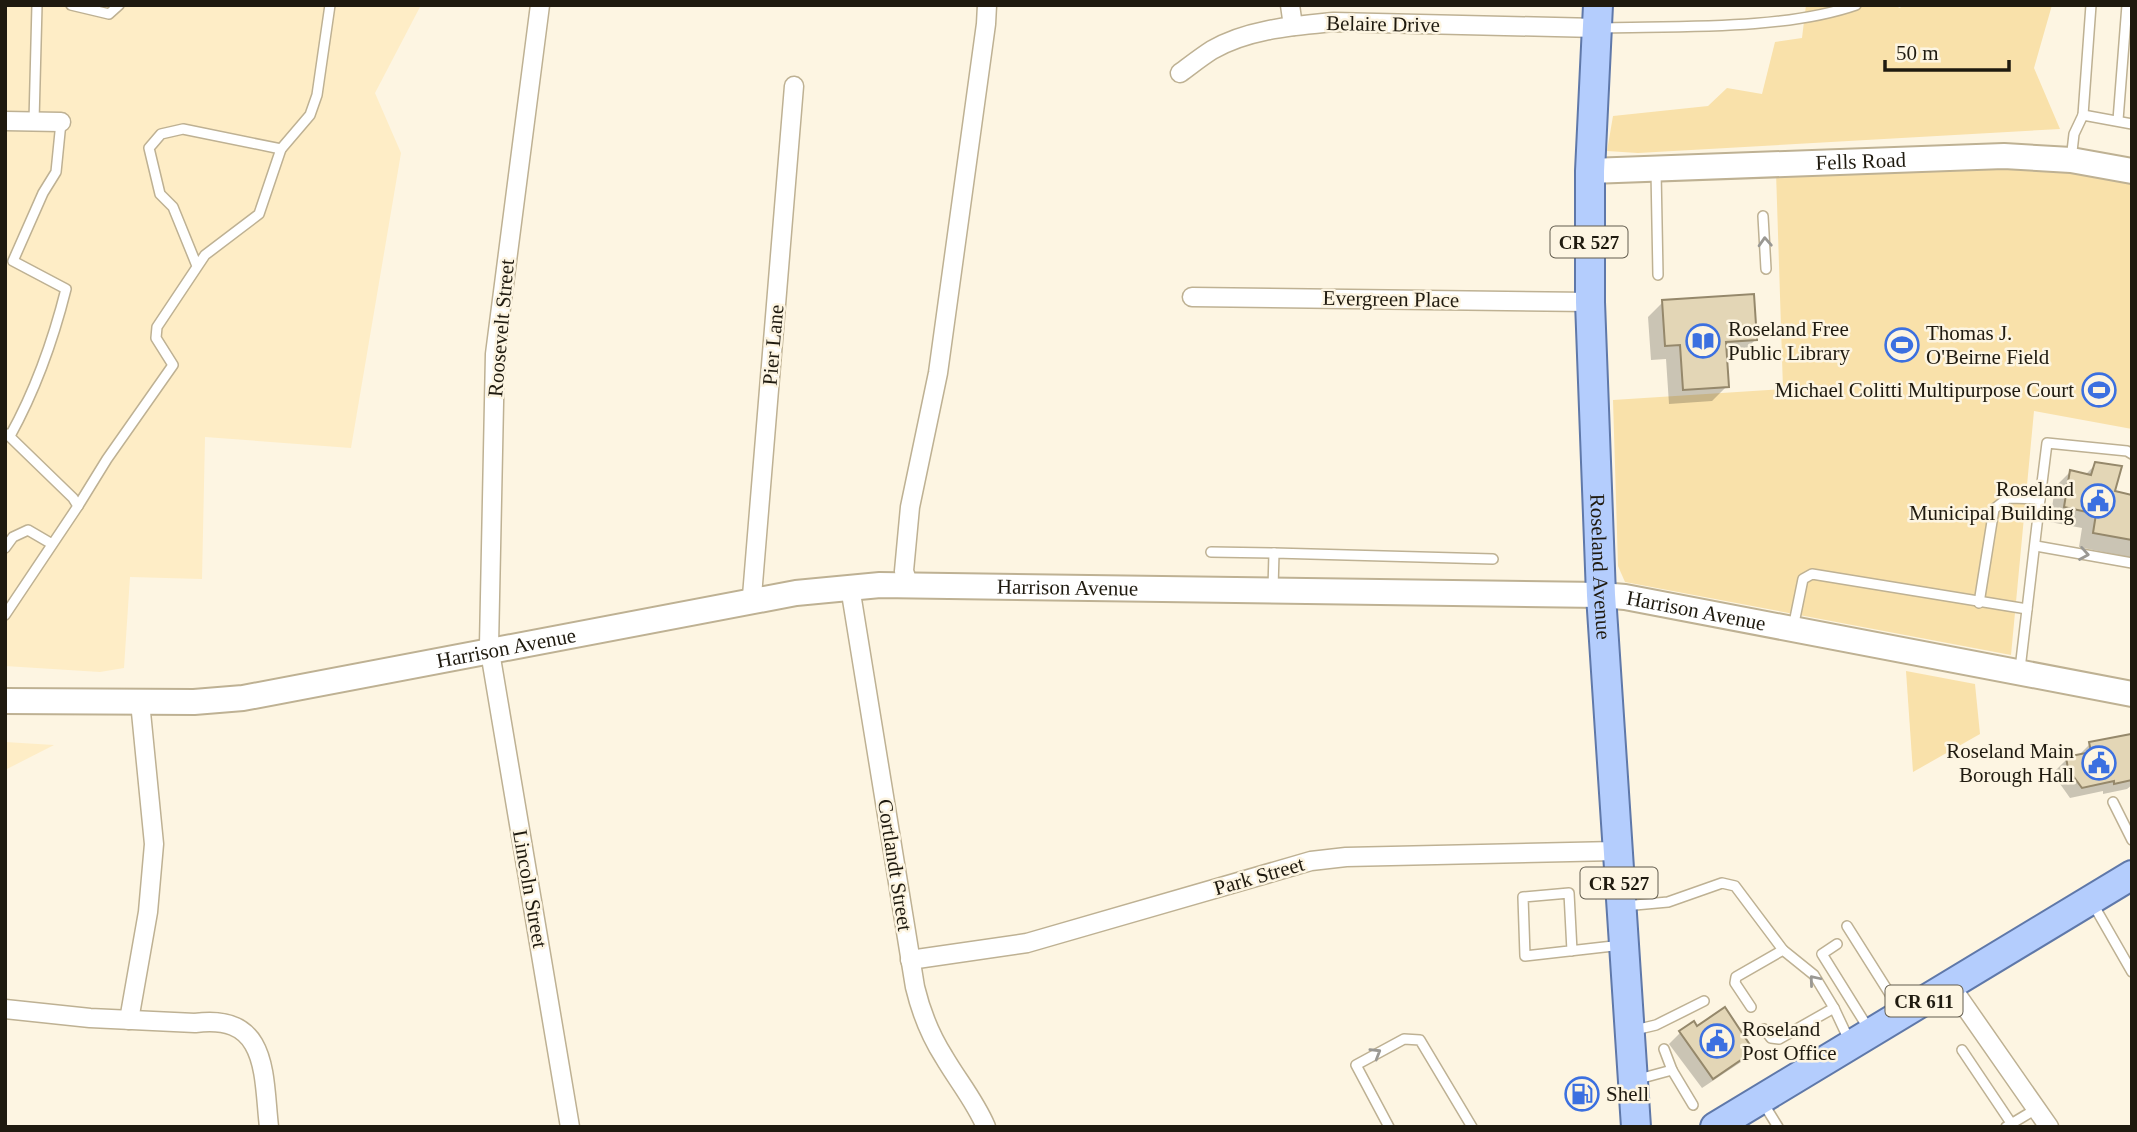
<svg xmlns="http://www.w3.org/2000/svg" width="2137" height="1132" font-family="'Times New Roman',serif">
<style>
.built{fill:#feedc6}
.green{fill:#f9e1aa}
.shadow{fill:#0003}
.building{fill:#e3d6b6;stroke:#95886b;stroke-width:2}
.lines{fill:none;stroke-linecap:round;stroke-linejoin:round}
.lane-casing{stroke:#beb193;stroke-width:12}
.street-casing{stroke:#beb193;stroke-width:21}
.secondary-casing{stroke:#beb193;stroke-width:28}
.primary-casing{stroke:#5f78a9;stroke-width:32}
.lane{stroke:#fff;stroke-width:9}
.street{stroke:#fff;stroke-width:18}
.secondary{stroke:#fff;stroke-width:24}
.primary{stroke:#b4cdfd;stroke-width:28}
.oneway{stroke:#9a9893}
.labels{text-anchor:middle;stroke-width:5;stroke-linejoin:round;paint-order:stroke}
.shield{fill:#fdf5e2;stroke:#625c4e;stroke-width:2}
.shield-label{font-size:19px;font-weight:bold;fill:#1f1a0f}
.street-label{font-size:21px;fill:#1f1a0f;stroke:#fdf5e2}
.poi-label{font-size:21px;fill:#1f1a0f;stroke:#fdf5e2;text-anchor:start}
</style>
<rect width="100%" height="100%" fill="#fdf5e2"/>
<!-- built -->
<g class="built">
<polygon points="5,5 421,5 375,93 401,153 351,448 205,437 202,579 130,577 124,668 100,672 5,666"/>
<polygon points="5,742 54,745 5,770"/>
</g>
<!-- green -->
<g class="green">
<polygon points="1806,5 1897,5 1899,8 1906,5 2052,5 2034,68 2060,129 1638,153 1607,151 1613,116 1708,106 1727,88 1762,94 1775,42 1802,38"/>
<polygon points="2005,161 2132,180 2132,429 2034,411 2011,655 1625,582 1618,566 1613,400 1783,389 1776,172"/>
<polygon points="1906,671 1975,684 1980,734 1913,772"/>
</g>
<!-- shadow -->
<g class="shadow">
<polygon points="1663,302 1755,340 1740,355 1725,356 1727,386 1712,401 1669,404 1666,359 1651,360 1648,317"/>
<polygon points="2096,464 2113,493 2132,496 2132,558 2079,547 2082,528 2050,522 2055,487 2070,472 2085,475"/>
<polygon points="2130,736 2132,785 2127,789 2103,794 2103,791 2070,798 2058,781 2056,770 2067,759 2079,755 2090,744"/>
<polygon points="1697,1028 1752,1051 1741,1062 1702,1088 1669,1044 1680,1033"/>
</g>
<!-- building -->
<g class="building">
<polygon points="1754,294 1757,340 1726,342 1729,387 1683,390 1680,345 1665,346 1662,300"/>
<polygon points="2095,462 2122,466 2115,491 2132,495 2132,540 2093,533 2096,514 2064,507 2070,470 2091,475"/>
<polygon points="2131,734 2132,780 2114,784 2114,781 2082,788 2068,769 2066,757 2091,752 2089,742"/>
<polygon points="1725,1007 1754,1051 1713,1079 1679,1031 1694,1021 1697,1026"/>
</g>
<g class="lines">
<defs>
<g id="lane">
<polyline points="71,5 109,14 119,5"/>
<path d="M1602,28c77,-2 182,2 254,-23"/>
<polyline points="2083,115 2091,5"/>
<polyline points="2118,120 2127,5"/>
<polyline points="34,121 37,5"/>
<polyline points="281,149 310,115 317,95 330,5"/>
<polyline points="2071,160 2074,134 2083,115 2132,124"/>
<polyline points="1656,171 1658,275"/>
<polyline points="1763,216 1766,269"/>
<path d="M10,436c26,-47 43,-95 56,-147l-53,-28 30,-68 13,-21 5,-50"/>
<polyline points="2040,499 2047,443 2127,451 2132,454"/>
<polyline points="78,506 107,459 173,365 156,338 157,327 205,255 259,214 281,149 183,129 161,134 149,148 160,194 173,207 197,266"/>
<polyline points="2036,546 2132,563"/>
<polyline points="5,548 13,537 28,530 52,544"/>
<polyline points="1211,552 1274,553"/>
<polyline points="1273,589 1274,553 1493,559"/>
<polyline points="1979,603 1994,509 2008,498 2040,499 2020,669"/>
<polyline points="5,615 78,506 73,498 7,434"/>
<polyline points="1793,628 1803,579 1812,574 2027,609"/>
<polyline points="2113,802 2132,840"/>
<polyline points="2093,904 2132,972"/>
<polyline points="1624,906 1668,902 1722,883 1735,886 1783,950"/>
<polyline points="1847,926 1900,1010"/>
<polyline points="1837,944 1822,954 1870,1031"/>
<polyline points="1572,951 1569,893 1523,897 1525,956 1622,945"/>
<polyline points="1751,1007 1735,983 1736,977 1783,950 1814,975 1834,1008 1779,1039 1771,1038 1764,1029"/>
<polyline points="1834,1008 1849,1040"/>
<polyline points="1635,1030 1656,1025 1704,1001"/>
<polyline points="1664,1049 1672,1070"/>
<polyline points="1962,1050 2011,1123"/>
<polyline points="1635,1080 1672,1070 1693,1105"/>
<polyline points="1762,1101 1778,1127"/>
<polyline points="1389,1127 1356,1065 1404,1039 1420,1040 1472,1127"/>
<polyline points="2006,1127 2036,1109"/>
</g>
<g id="street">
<polyline points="540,5 495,354 489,646 570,1127"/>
<polyline points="1290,5 1293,26"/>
<path d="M1180,73c11,-8 21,-16 32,-23 36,-21 81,-24 122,-28l263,6"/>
<polyline points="5,121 61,122"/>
<polyline points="1192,297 1590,302"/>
<polyline points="909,586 904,571 910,507 938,373 986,24 987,5"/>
<path d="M850,587l65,400c6,25 15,48 29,70 14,24 31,44 42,70"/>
<polyline points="749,603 752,596 794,86"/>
<polyline points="910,960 1027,943 1311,861 1346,857 1616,851"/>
<polyline points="1950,985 2049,1127"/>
<path d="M5,1009l85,9 105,5c74,-10 68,52 74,104"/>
<polyline points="129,1020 148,912 154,844 140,702"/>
</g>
<g id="secondary">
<path id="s1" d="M1590,171l414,-15 67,4 61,11"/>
<path id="s2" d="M5,701l189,1 49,-4 553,-105 84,-8 721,10 24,2 507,97"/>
</g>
<g id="primary">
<path id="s3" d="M1598,5l-8,166v131l11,293 35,532"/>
<polyline points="1715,1127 2132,875"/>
</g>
</defs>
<!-- lane casing -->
<use href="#lane" class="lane-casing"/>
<!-- street casing -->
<use href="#street" class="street-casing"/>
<!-- secondary casing -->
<use href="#secondary" class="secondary-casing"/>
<!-- primary casing -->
<use href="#primary" class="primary-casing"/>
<!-- lane -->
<use href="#lane" class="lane"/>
<!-- street -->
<use href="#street" class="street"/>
<!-- secondary -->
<use href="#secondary" class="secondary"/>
<!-- primary -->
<use href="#primary" class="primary"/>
</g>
<!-- one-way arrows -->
<defs><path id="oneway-chevron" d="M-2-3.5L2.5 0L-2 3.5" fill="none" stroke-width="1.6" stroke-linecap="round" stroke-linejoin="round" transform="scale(1.75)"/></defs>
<g class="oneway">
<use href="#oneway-chevron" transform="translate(1765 242) rotate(-93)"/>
<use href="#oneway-chevron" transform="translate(2084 554) rotate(10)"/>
<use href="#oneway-chevron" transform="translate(1814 980) rotate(-130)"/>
<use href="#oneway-chevron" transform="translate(1376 1053) rotate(-31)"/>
</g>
<!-- icons -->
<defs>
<symbol id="library-ring" viewBox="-11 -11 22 22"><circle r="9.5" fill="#fdf5e2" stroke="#3c70e0" stroke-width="1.5"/><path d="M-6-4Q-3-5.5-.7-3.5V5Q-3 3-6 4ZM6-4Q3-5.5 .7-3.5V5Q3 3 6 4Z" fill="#3c70e0"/></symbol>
<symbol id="stadium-ring" viewBox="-11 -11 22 22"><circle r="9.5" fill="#fdf5e2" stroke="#3c70e0" stroke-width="1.5"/><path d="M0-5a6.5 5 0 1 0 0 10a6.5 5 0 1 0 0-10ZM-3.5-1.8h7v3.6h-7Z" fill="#3c70e0"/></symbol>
<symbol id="civic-ring" viewBox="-11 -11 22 22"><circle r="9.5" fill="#fdf5e2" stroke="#3c70e0" stroke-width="1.5"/><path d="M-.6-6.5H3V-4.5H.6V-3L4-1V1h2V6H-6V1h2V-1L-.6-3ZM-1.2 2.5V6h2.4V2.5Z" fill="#3c70e0"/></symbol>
<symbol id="fuel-ring" viewBox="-11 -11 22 22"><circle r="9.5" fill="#fdf5e2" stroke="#3c70e0" stroke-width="1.5"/><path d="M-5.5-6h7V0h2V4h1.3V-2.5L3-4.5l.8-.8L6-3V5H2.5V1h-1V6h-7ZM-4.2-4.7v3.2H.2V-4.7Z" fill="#3c70e0"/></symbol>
</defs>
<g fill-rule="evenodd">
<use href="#library-ring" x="1684" y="322" width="38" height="38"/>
<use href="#stadium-ring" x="1883" y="326" width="38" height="38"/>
<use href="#stadium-ring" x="2080" y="371" width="38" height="38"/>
<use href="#civic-ring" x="2079" y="482" width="38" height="38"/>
<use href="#civic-ring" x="2080" y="744" width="38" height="38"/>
<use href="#civic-ring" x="1698" y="1022" width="38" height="38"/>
<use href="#fuel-ring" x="1563" y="1075" width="38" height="38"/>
</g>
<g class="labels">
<!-- shield labels -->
<g class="shield">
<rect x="1550.5" y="226.5" width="77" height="31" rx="5"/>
<rect x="1580.5" y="867.5" width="77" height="31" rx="5"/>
<rect x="1885.5" y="985.5" width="77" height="31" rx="5"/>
</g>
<g class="shield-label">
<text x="1589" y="249">CR 527</text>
<text x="1619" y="890">CR 527</text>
<text x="1924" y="1008">CR 611</text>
</g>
<!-- street labels -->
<g class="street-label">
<text transform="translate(1383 24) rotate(1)" y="7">Belaire Drive</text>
<text dy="7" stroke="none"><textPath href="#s1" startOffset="271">Fells Road</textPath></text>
<text transform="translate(1391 299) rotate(1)" y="7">Evergreen Place</text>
<text transform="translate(501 328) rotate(-85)" y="7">Roosevelt Street</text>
<text transform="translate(773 345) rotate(-85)" y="7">Pier Lane</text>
<text dy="7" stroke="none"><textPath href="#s3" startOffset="562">Roseland Avenue</textPath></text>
<text dy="7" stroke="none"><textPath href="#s2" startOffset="1073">Harrison Avenue</textPath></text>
<text dy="7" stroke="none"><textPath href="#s2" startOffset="1703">Harrison Avenue</textPath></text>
<text dy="7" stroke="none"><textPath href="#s2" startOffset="506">Harrison Avenue</textPath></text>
<text transform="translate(895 865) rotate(81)" y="7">Cortlandt Street</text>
<text transform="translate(1259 876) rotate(-16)" y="7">Park Street</text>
<text transform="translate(530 889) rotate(80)" y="7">Lincoln Street</text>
</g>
<!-- poi labels -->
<g class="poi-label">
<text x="1728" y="336">Roseland Free<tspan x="1728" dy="24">Public Library</tspan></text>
<text x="1926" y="340">Thomas J.<tspan x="1926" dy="24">O'Beirne Field</tspan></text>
<text x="2074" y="397" text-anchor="end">Michael Colitti Multipurpose Court</text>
<text x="2074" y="496" text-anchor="end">Roseland<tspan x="2074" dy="24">Municipal Building</tspan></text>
<text x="2074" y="758" text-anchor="end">Roseland Main<tspan x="2074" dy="24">Borough Hall</tspan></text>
<text x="1742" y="1036">Roseland<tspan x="1742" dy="24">Post Office</tspan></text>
<text x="1606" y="1101">Shell</text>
</g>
</g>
<!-- border -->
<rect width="2137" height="1132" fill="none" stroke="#1f1a0f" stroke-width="14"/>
<!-- scale -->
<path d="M1885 60v10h124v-10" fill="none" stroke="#1f1a0f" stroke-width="3.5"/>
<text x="1896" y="60" font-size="21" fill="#1f1a0f" stroke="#fdf5e2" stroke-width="5" paint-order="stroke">50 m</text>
</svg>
